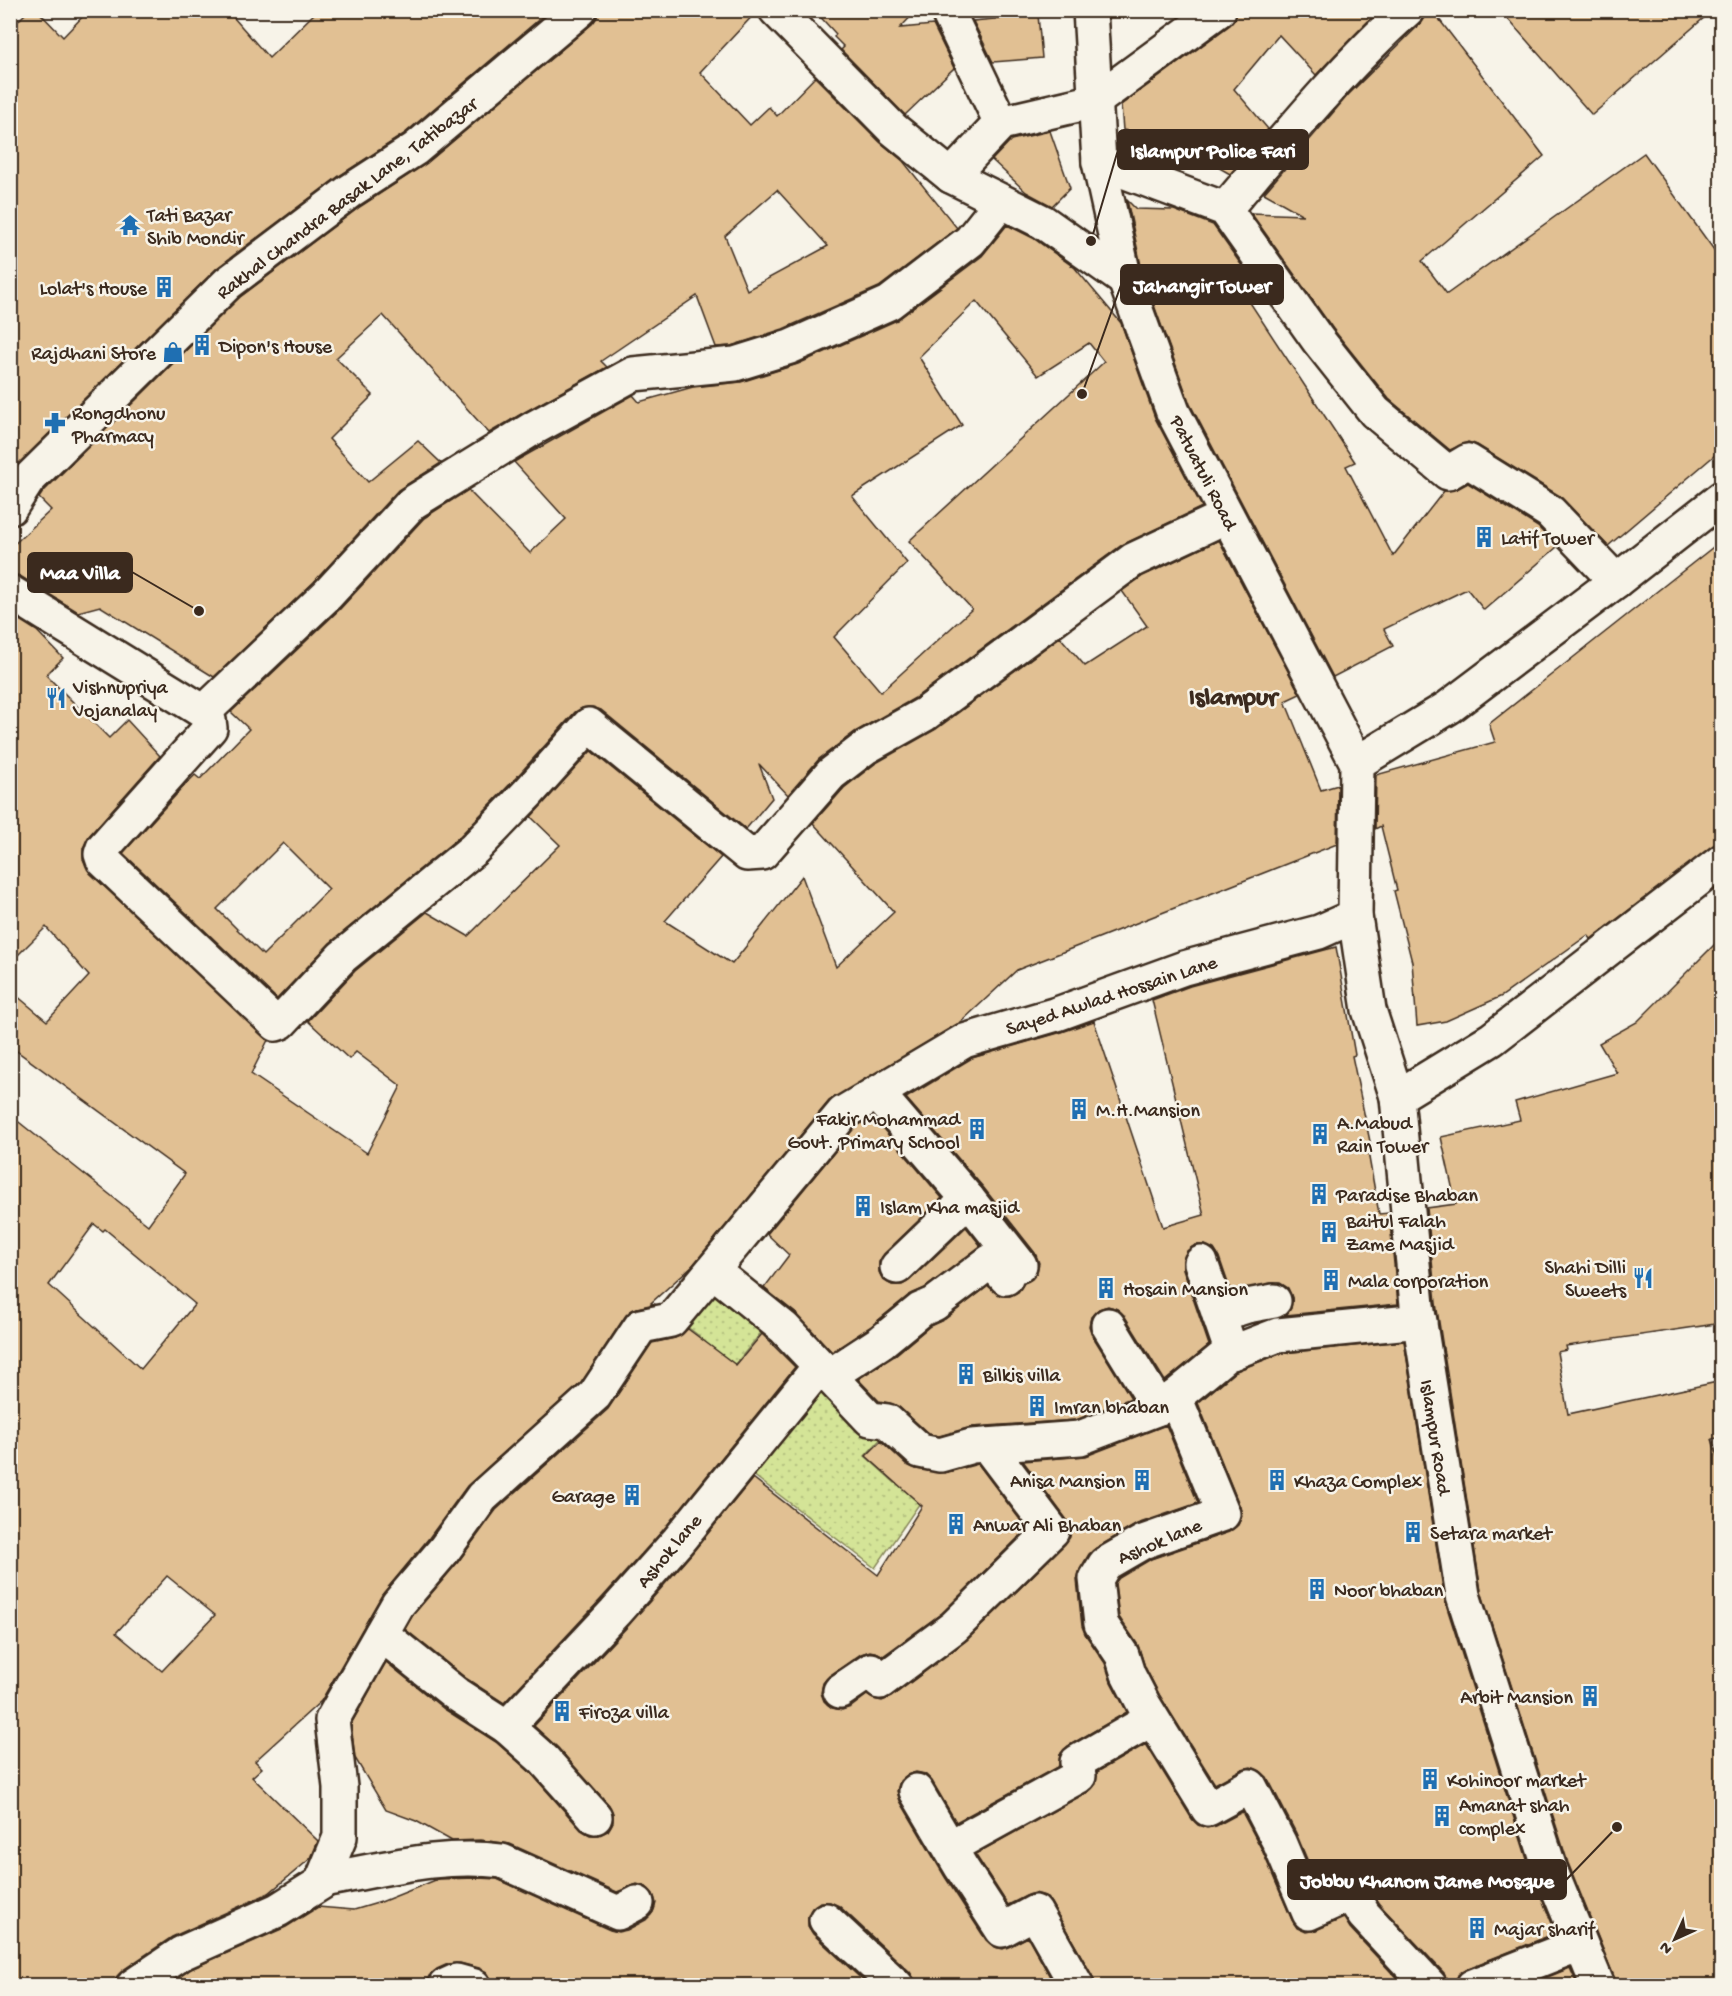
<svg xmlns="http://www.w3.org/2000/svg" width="1732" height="1996" font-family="'Gochi Hand',sans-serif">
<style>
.grass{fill:url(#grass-dots);stroke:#88875a;stroke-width:1.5}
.building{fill:#e1c093;stroke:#3b2a1e;stroke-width:1.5;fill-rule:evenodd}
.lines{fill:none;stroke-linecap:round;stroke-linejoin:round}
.minor-casing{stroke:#3b2a1e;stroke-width:38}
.minor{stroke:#f7f3e8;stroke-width:33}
.labels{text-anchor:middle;stroke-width:5;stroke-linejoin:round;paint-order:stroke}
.street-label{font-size:20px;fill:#3b2a1e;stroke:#f7f3e8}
.poi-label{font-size:20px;fill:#3b2a1e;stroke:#f7f3e8;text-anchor:start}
.district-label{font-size:26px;font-weight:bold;fill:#3b2a1e;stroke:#f7f3e8}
.leader{fill:none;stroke:#3b2a1e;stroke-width:2}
.callout-dot{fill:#3b2a1e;stroke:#f7f3e8;stroke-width:2}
.callout{fill:#3b2a1e;stroke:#3b2a1e;stroke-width:2}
.callout-label{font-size:21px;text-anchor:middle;font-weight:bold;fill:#fff}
</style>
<defs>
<pattern id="grass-dots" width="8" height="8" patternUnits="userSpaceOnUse" patternTransform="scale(1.5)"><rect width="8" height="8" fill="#d4e497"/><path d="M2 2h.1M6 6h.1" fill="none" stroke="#b7c482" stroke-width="1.8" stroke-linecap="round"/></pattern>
</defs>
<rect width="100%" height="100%" fill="#f7f3e8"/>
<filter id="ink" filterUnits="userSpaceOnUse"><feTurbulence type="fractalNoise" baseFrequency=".0167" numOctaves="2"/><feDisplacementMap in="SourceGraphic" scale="12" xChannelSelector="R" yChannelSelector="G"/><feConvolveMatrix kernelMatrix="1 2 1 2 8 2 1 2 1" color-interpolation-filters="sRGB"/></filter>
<g filter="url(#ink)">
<!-- grass -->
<g class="grass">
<polygon points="709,1282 766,1327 733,1367 698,1338 699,1336 678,1320"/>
<polygon points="821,1375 889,1430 865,1456 895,1483 919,1456 953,1455 875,1568 744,1468"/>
</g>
<!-- building -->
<g class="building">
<polygon points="29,10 37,10 63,37 89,10 227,10 269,58 318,10 550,10 404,134 339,176 217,268 12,470 10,468 10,29"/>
<path d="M598,10h160l-58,62 50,53 19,-18 8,9 38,-39 65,65 23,19 54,67 -78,59 -96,42 -52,17 -15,1 -19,-51 -96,65 6,6 -84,46 -34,20 -106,-118 -47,43 37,37 -44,44 39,43 50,-41 23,22 -43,27 -84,92 -100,95 -114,-71 -22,6 -58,-36 -10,-3v-25l41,-38 -12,-12 4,-6 197,-195 121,-91 66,-43 165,-139 5,-7zM777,190l51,56 -81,44 -22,-54z"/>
<polygon points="814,10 917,10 900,28 933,25 954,68 905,115 841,50 844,47 834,37 836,34"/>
<polygon points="1237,10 1379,10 1316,75 1279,35 1234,89 1268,129 1230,174 1167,138 1123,130 1121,105 1230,25 1236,18"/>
<polygon points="1425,10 1432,10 1544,156 1422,261 1447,294 1644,153 1722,261 1722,449 1608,546 1560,496 1477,445 1468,442 1450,450 1389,399 1333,329 1251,213 1303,215 1264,193 1349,94 1420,24 1425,16"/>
<polygon points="1500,10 1713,10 1592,115"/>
<polygon points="1038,15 1042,58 993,62 973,21"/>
<polygon points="1050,131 1070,188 1052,206 1026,192 992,160 1011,140"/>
<polygon points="1127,200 1136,209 1174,210 1213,225 1269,304 1250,286 1243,292 1355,462 1346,466 1393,556 1444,491 1457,489 1468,483 1538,527 1557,547 1484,610 1467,589 1384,629 1393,646 1333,677 1190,404 1143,275"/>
<path d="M1007,225l26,13 42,30 46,55 34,95 47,89 -80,38 -207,153 -60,34 -36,27 -31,36 -29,-31 13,34 -26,31 -145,-119 -9,-3 -10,1 -7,4 -61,68 -56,58 -128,105 -53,56 -154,-146 63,-69 9,-9 5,4 49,-50 -18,-17 109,-103 84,-91 44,-28 62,63 36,-34 -52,-57 119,-67 6,7 54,-15 48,-5 57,-18 99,-44 85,-64zM976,301l62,75 51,-33 15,19 -195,179 63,68 -91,83 -47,-55 73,-74 -55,-67 110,-71 -43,-68zM283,843l46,46 -66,66 -46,-46z"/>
<path d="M1219,540l81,154 -15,7 36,89 17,-5 -1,59 -320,126 -56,52 -132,79 -136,164 -42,38 3,1 -17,4 -11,7 -45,68 -114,103 -38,52 -47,57 -61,106 -66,60 7,7 -10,9 66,64 -7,17 -42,35 -97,44 -49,33 -7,7 -1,9h-105v-871l138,110 37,-51 -175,-128v-56l37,31 42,-45 -43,-49 -36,36v-349l27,17 26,27 -17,17 63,63 18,-18 33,36 -71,80 -6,12v11l7,14 178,167 -17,34 116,79 34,-67 -45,-34 -7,7 -41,-38 47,-50 72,-59 41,24 92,-91 -29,-28 60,-66 130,106 -56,64 67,43 70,-88 34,91 58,-55 -81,-89 31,-35 32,-25 60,-34 124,-92 25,29 62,-40 -25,-35 21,-15zM94,1224l9,7 2,-2 90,75 -54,65 -92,-84zM167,1576l48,39 -53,56 -46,-38z"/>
<polygon points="1722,540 1722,839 1591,939 1588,935 1502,996 1446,1021 1417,1026 1412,962 1394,891 1397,890 1381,826 1375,829 1376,775 1495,742 1489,724"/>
<polygon points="1722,937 1722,1230 1716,1231 1722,1275 1722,1323 1566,1346 1567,1350 1557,1352 1568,1414 1722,1381 1722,1437 1712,1439 1722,1472 1722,1983 1703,1986 1616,1986 1615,1979 1568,1863 1481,1591 1436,1303 1427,1208 1456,1204 1441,1137 1520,1120 1515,1102 1617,1073 1599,1043 1637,1022"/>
<polygon points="1336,947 1355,1055 1352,1056 1372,1151 1368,1152 1379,1214 1389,1213 1398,1304 1286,1315 1291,1308 1292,1298 1288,1288 1280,1283 1271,1283 1231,1292 1219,1257 1214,1249 1205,1245 1195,1245 1187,1251 1183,1260 1183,1269 1209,1345 1165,1381 1124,1315 1117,1309 1108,1306 1099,1309 1091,1317 1089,1326 1092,1335 1131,1398 1076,1420 971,1427 939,1436 929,1434 899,1407 890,1403 879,1401 858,1379 893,1357 930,1326 945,1319 988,1286 1001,1296 1010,1296 1018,1292 1024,1283 1032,1279 1037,1272 1039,1263 1035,1253 983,1187 906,1098 972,1058 1062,1032 1094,1021 1163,1227 1204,1215 1152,1000 1190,986"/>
<polygon points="873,1117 942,1198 884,1254 879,1262 879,1272 883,1280 892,1285 902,1285 909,1281 966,1227 981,1246 925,1288 908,1296 870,1327 832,1352 798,1315 764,1288 789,1255 767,1234 855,1127"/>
<polygon points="688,1329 736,1365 762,1334 795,1367 664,1529 601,1599 504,1703 467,1679 405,1629 413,1615 458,1562 496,1510 608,1409 652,1343 675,1338"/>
<polygon points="1404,1341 1445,1601 1532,1875 1556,1933 1466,1969 1458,1975 1455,1986 1448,1986 1444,1973 1379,1904 1361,1878 1353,1875 1344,1877 1319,1888 1296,1833 1267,1777 1260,1771 1251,1767 1242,1769 1215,1784 1160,1696 1145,1667 1138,1645 1119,1617 1115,1583 1119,1578 1151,1559 1229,1532 1238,1525 1242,1516 1240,1507 1198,1403 1236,1371 1282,1353"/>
<polygon points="1166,1425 1198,1503 1137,1524 1096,1548 1089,1554 1080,1569 1077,1580 1082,1626 1085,1634 1105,1663 1111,1682 1127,1712 1068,1746 1060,1754 1059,1766 956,1822 932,1781 925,1774 916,1772 907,1775 900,1781 897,1791 900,1801 945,1877 986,1940 994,1947 1003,1949 1028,1937 1055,1986 915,1986 915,1980 910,1972 839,1906 830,1902 820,1902 812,1908 808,1916 808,1926 813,1934 869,1986 492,1986 492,1981 487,1972 479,1968 460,1963 448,1964 437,1969 429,1976 426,1986 167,1986 191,1969 286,1927 318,1907 354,1910 381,1902 438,1879 478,1878 497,1879 610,1930 618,1932 627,1930 646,1920 653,1912 656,1903 653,1894 646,1887 637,1884 617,1892 510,1844 481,1840 452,1841 416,1821 386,1810 355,1758 351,1724 386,1662 444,1709 496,1742 531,1773 581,1830 590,1835 599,1835 608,1831 613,1822 613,1814 609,1805 558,1748 534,1726 629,1625 692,1553 753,1478 878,1575 922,1506 866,1456 881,1441 907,1465 916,1469 945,1473 978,1464 1027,1529 942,1613 883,1656 878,1653 870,1651 861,1654 829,1676 823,1683 821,1693 824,1701 832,1708 842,1710 851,1707 867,1695 873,1699 882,1701 891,1697 967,1640 1065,1544 1070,1537 1071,1528 1067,1520 1023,1461 1086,1456"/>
<polygon points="1146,1744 1192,1819 1198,1825 1207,1828 1216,1826 1242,1812 1262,1850 1292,1920 1297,1928 1306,1932 1316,1930 1344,1918 1350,1928 1404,1986 1096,1986 1093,1977 1051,1903 1045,1896 1035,1893 1026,1896 1008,1905 975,1854 1088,1792 1096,1784 1097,1772"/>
<polygon points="1570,1968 1578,1986 1526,1986"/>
</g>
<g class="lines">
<defs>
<g id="minor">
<polyline points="776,10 893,129 951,176 1043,222 1125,280"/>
<polyline points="947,10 1001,123"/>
<polyline points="1090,10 1099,162 1125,280 1173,412 1357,763 1355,916 1369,1010 1397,1097 1417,1305 1463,1595 1550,1869 1598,1986"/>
<polyline points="1099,162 1225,209 1318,340 1375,412 1448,473 1468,461 1550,512 1616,581"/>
<polyline points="951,176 1001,123 1095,101 1219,10"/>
<polyline points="1001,202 970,241 889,303 790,347 735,364 633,374 532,429 412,503 327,595 204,712 209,720 210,728 103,848 101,854 103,860 276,1024 281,1022 342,957 474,849 528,793 589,725 747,854 762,853 831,774 866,747 925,714 1133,560 1227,516"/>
<path d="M1225,209c58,-68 115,-139 182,-199"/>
<polyline points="10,508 28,480 228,283 350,191 415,149 580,10"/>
<polyline points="10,592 204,712"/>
<polyline points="1357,763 1449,707 1616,581 1722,498"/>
<polyline points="877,1093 968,1199 1020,1265"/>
<polyline points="1397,1097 1492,1039 1722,861"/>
<polyline points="1201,1263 1232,1353"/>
<polyline points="897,1267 968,1199"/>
<polyline points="713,1271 784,1328 870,1419 887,1421 920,1451 940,1455 972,1446 1080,1438 1164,1406 1226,1355 1278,1335 1420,1321"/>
<polyline points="1219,1315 1247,1306 1274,1301"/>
<polyline points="1108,1325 1159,1408"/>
<polyline points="829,1376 881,1342 920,1310 934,1304 991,1261 1006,1278"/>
<polyline points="1175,1397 1223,1514 1143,1542 1105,1564 1096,1579 1101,1624 1122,1655 1128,1674 1144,1705 1208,1809 1250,1786 1279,1842 1309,1913 1351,1894 1364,1915 1430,1986"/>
<polyline points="381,1634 456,1694 507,1727 544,1760 595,1817"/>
<polyline points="840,1691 871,1670 880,1682 954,1627 1052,1531 987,1445"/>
<polyline points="507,1727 615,1612 678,1541 820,1366"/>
<polyline points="916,1791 961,1867 1002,1930 1035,1912 1077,1986"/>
<polyline points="950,1847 1079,1776 1077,1762 1152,1719"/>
<path d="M322,1880c59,-10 119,-27 180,-19l116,52 19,-10"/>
<polyline points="826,1920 897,1986"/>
<polyline points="133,1986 182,1953 278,1910 321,1883 340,1837 340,1787 332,1720 398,1604 444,1550 482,1497 595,1395 641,1326 671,1320 843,1113 964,1041 1057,1014 1184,968 1319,932 1355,916"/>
<polyline points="445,1986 456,1981 474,1986"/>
<polyline points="1473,1986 1580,1944"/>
</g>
</defs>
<!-- minor casing -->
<use href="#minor" class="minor-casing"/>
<!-- minor -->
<use href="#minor" class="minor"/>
</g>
</g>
<!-- icons -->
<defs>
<symbol id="temple-bare" viewBox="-9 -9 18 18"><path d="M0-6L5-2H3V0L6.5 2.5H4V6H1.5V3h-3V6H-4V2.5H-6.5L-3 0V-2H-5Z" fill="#1f6fb2" stroke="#f7f3e8" stroke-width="2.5" paint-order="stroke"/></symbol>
<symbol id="building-bare" viewBox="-9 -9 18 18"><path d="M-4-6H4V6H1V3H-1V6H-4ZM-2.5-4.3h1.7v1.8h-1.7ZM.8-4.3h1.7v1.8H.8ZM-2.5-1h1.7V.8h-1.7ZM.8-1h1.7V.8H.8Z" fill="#1f6fb2" stroke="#f7f3e8" stroke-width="2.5" paint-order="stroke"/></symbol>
<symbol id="shop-bare" viewBox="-9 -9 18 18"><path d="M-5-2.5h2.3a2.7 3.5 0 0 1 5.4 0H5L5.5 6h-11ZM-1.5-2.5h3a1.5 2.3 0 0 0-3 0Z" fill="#1f6fb2" stroke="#f7f3e8" stroke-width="2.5" paint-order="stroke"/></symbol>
<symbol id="pharmacy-bare" viewBox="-9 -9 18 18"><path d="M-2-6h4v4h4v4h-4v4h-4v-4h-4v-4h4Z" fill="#1f6fb2" stroke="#f7f3e8" stroke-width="2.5" paint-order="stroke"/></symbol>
<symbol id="restaurant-bare" viewBox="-9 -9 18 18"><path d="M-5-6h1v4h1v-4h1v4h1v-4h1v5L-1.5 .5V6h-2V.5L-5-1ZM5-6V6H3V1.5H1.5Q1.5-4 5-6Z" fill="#1f6fb2" stroke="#f7f3e8" stroke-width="2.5" paint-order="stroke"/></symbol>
</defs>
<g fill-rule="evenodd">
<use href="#temple-bare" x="115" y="210" width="30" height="30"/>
<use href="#building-bare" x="149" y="272" width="30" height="30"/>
<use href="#building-bare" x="187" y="330" width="30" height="30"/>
<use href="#shop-bare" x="158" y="337" width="30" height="30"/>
<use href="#pharmacy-bare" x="40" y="408" width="30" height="30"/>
<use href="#building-bare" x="1469" y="522" width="30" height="30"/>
<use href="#restaurant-bare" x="41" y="683" width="30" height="30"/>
<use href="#building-bare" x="1064" y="1094" width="30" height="30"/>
<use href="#building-bare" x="962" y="1114" width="30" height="30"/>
<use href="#building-bare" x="1305" y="1119" width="30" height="30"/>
<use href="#building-bare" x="1304" y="1179" width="30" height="30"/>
<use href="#building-bare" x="848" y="1191" width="30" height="30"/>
<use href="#building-bare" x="1314" y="1217" width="30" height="30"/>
<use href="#restaurant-bare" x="1628" y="1263" width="30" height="30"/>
<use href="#building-bare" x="1316" y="1265" width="30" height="30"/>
<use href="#building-bare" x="1091" y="1273" width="30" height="30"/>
<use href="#building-bare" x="951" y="1359" width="30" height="30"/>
<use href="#building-bare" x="1022" y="1391" width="30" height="30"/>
<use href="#building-bare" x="1127" y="1465" width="30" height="30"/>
<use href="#building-bare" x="1262" y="1465" width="30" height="30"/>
<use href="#building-bare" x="617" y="1480" width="30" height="30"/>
<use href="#building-bare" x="941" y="1509" width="30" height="30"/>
<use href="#building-bare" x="1398" y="1517" width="30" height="30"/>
<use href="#building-bare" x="1302" y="1574" width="30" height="30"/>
<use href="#building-bare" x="1575" y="1681" width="30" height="30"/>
<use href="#building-bare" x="547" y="1696" width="30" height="30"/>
<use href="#building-bare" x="1415" y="1764" width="30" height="30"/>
<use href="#building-bare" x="1427" y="1801" width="30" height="30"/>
<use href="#building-bare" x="1462" y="1913" width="30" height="30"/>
</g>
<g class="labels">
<!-- street labels -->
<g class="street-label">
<text transform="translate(346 197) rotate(-37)" y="7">Rakhal Chandra Basak Lane, Tatibazar</text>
<text transform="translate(1205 472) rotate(63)" y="7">Patuatuli Road</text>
<text transform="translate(1111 994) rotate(-18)" y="7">Sayed Awlad Hossain Lane</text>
<text transform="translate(1437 1437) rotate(81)" y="7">Islampur Road</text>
<text transform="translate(1159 1540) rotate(-23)" y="7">Ashok lane</text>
<text transform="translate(668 1550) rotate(-50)" y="7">Ashok lane</text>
</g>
<!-- poi labels -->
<g class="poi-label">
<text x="147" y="221">Tati Bazar<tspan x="147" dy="23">Shib Mondir</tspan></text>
<text x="147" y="294" text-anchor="end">Lolat's House</text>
<text x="219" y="352">Dipon's House</text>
<text x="156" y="359" text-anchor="end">Rajdhani Store</text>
<text x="72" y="419">Rongdhonu<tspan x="72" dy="23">Pharmacy</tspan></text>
<text x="1501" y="544">Latif Tower</text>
<text x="73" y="693">Vishnupriya<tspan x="73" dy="23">Vojanalay</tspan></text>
<text x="1096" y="1116">M.H.Mansion</text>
<text x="960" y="1125" text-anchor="end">Fakir Mohammad<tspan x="960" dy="23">Govt. Primary School</tspan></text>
<text x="1337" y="1129">A.Mabud<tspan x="1337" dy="23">Rain Tower</tspan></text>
<text x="1336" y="1201">Paradise Bhaban</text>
<text x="880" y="1213">Islam Kha masjid</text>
<text x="1346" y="1227">Baitul Falah<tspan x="1346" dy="23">Zame Masjid</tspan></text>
<text x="1626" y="1273" text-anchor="end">Shahi Dilli<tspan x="1626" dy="23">Sweets</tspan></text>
<text x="1348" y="1287">Mala corporation</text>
<text x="1123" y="1295">Hosain Mansion</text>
<text x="983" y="1381">Bilkis villa</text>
<text x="1054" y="1413">Imran bhaban</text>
<text x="1125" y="1487" text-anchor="end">Anisa Mansion</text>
<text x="1294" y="1487">Khaza Complex</text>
<text x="615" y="1502" text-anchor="end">Garage</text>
<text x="973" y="1531">Anwar Ali Bhaban</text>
<text x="1430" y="1539">Setara market</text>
<text x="1334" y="1596">Noor bhaban</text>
<text x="1573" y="1703" text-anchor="end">Arbit Mansion</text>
<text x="579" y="1718">Firoza villa</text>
<text x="1447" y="1786">Kohinoor market</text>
<text x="1459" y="1811">Amanat shah<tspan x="1459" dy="23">complex</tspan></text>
<text x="1494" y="1935">Majar sharif</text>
</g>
<!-- district labels -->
<g class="district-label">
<text x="1233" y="704">Islampur</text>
</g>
</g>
<!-- callouts -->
<path class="leader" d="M1091 241L1118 150M1082 394L1121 285M199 611L132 572M1617 1827L1566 1880"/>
<g class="callout-dot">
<circle cx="1091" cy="241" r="6"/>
<circle cx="1082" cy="394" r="6"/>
<circle cx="199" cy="611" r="6"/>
<circle cx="1617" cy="1827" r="6"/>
</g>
<g class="callout">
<rect x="1118" y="130" width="190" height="39" rx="6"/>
<rect x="1121" y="265" width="162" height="39" rx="6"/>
<rect x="28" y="553" width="104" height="39" rx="6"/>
<rect x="1288" y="1860" width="278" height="39" rx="6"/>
</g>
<g class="callout-label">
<text x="1213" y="157">Islampur Police Fari</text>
<text x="1202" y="292">Jahangir Tower</text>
<text x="80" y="579">Maa Villa</text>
<text x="1427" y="1887">Jobbu Khanom Jame Mosque</text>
</g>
<!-- margin -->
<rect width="1732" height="1996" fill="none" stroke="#f7f3e8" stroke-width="36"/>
<rect x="18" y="18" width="1696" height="1960" fill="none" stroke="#3b2a1e" stroke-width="2" filter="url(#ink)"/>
<!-- north arrow -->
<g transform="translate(1675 1939) rotate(225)" stroke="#f7f3e8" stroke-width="4.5" paint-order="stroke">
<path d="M0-4.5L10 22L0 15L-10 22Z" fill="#3b2a1e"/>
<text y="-9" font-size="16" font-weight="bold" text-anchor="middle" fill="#3b2a1e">N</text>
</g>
</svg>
